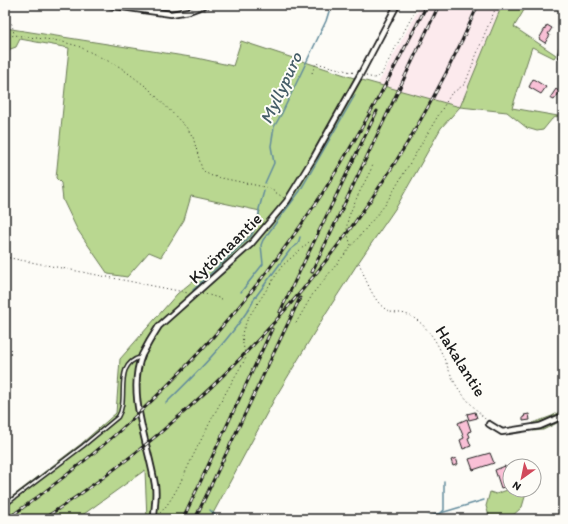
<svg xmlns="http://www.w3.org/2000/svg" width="568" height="524" font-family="Itim,sans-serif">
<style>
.built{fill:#fceaed}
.green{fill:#b9d790;stroke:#6a7a56}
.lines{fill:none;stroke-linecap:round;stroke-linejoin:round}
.stream{stroke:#628b9c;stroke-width:1.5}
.building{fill:#f9c0d6;stroke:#1c1c1c}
.service-casing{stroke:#1c1c1c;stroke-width:5}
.minor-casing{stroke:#1c1c1c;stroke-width:8}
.path{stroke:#1c1c1c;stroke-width:1;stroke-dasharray:1 3;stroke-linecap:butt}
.service{stroke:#fdfcf7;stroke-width:2}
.minor{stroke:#fdfcf7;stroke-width:4.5}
.rail-casing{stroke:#1c1c1c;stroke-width:3}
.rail{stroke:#fdfcf7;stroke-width:1.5;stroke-dasharray:4.5;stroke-linecap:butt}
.labels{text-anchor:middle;stroke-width:4;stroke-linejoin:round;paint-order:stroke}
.street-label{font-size:17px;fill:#1c1c1c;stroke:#fdfcf7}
.water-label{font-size:18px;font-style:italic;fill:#455d67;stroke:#fdfcf7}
</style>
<rect width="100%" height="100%" fill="#fdfcf7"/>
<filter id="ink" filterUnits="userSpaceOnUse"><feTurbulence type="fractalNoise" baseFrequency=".025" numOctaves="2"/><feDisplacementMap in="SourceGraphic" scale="8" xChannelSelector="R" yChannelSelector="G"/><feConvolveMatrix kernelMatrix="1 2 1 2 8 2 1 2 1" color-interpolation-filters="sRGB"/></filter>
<g filter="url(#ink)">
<!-- built -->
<polygon class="built" points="421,5 502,5 460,107 441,128 397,206 358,263 326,313 275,398 210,519 341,151"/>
<!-- green -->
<g class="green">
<polygon points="502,5 527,5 514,27 556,55 554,58 532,47 512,108 558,116 552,119 543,130 537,131 527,128 507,112 460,107 441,128 397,206 358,263 326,313 275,398 210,519 147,519 145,470 77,519 5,519 5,502 81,444 116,413 120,359 177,294 251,234 260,211 191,196 184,220 161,257 149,252 127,277 108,274 77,229 63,200 61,183 56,178 69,48 20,39 16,47 5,51 5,28 197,58 233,66 241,41 351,77 460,107"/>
<polygon points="563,410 563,420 543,430 533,431 533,423 552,416"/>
<polygon points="510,489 527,490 522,507 509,519 490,519 486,506 490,492 496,494"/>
</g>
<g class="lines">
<!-- stream -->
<g class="stream">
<polyline points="265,183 274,163 271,146 274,127 282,113 326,21 331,5"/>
<polyline points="193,290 251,236 259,221 259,209 264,191"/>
<polyline points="241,292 263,264 261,245 263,240 300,191 355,95"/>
<path d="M166,403c26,-25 52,-51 73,-80 5,-8 12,-15 15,-24l36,-49 8,-6 2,-7"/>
<polyline points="210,510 219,519"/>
<polyline points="442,512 444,510 444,481"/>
<polyline points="421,519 484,500"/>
</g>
</g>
<!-- building -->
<g class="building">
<polygon points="547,25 552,28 548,34 550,35 545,43 539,39"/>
<polygon points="533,79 546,87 541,94 529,87"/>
<polygon points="556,89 560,92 554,100 550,98"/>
<polygon points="475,412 477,418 469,420 467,414"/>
<polygon points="529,414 530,420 523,421 523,417 525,416 524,415"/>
<polygon points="467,419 471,431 468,432 470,437 468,438 471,446 463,449 460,440 464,438 458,423"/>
<polygon points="490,453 494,463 473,470 469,459"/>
<polygon points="456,458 458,464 453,466 451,460"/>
<polygon points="505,466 510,485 501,488 495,470"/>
</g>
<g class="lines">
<defs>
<path id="service" d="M5,505l78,-59 35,-29c12,-19 -6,-52 23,-60"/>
<g id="minor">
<polyline points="108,5 171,14 189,11 205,5"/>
<polyline points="563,47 561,55 563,57"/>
<polyline points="489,424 502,432 540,426 563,416"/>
<path d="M154,519c0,-11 3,-23 1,-34 -6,-39 -29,-92 -13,-130 5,-10 11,-20 17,-29l92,-82 36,-43 27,-44 46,-82 37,-70"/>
</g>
</defs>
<!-- service casing -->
<use href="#service" class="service-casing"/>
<!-- minor casing -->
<use href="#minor" class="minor-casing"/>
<!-- path -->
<g class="path">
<polyline points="82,5 104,9"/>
<polyline points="201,12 217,5"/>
<polyline points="5,19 12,24 14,34"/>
<polyline points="5,39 14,35 59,41 78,46 120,67 148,88 186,127 193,137 202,169 206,173 212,176 269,188 284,198"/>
<polyline points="312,73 316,63 355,73"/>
<polyline points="366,76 374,78 381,75 418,5"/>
<path d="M351,245c-2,-6 -4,-12 -4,-19 0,-13 20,-47 26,-61"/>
<polyline points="5,257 179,291 188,293"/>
<path d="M359,263c6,14 15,42 30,48 3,2 8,2 12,2 11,2 20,9 27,18 14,16 18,36 28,54 8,13 20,24 30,35"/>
<polyline points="202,293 222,299"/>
<polyline points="296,323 314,292 385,205 451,94 465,84 485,33 497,5"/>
<path d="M160,513c15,-15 25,-41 35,-61 16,-32 32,-63 51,-94l-3,-14 -1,-11 6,-15 34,-52 27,-24"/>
</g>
<!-- service -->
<use href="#service" class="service"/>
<!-- minor -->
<use href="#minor" class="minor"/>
<defs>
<g id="rail">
<polyline points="312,272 439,5"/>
<polyline points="280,312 377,111"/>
<path d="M7,519c41,-29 82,-60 119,-94 75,-68 141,-147 196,-231 39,-61 72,-125 105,-189"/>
<path d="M43,519c192,-123 345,-305 435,-514"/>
<polyline points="183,519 272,329"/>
<polyline points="195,519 300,298"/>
</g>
</defs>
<!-- rail casing -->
<use href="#rail" class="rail-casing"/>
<!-- rail -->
<use href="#rail" class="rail"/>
</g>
</g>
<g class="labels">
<!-- street labels -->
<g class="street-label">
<text transform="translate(225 248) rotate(-44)" y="6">Kytömaantie</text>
<text transform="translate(461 361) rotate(58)" y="6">Hakalantie</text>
</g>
<!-- water labels -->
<g class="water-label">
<text transform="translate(281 88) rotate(-65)" y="6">Myllypuro</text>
</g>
</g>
<!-- margin -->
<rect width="568" height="524" fill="none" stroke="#fdfcf7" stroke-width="20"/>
<rect x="10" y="10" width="548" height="504" fill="none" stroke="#1c1c1c" stroke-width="1.5" filter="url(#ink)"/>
<!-- north arrow -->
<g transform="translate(522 478) rotate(213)"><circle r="19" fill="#fdfcf7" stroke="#a3a29f"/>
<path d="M0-3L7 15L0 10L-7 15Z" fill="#d1495b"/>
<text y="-6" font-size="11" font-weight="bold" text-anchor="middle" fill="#1c1c1c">N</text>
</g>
</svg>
